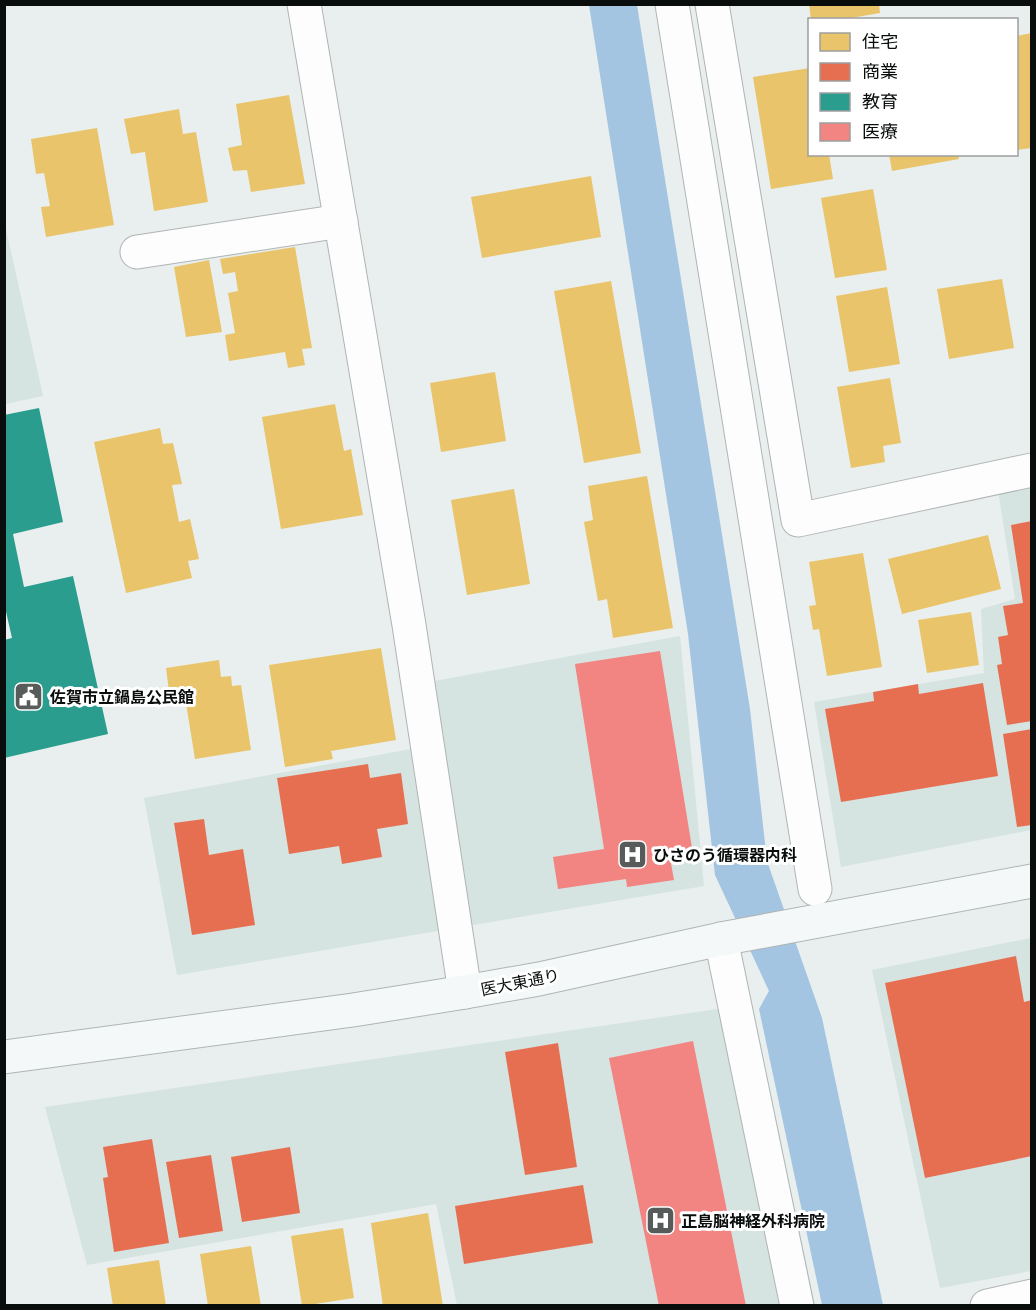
<svg xmlns="http://www.w3.org/2000/svg" width="1036" height="1310" font-family="Signika,'Noto Sans JP',sans-serif">
<style>
.built{fill:#d5e3e1}
.water{fill:#a3c5e1}
.homes{fill:#e9c46a}
.shops{fill:#e76f51}
.schools{fill:#2a9d8f}
.health{fill:#f28482}
.lines{fill:none;stroke-linecap:round;stroke-linejoin:round}
.street-casing{stroke:#b0b5b4;stroke-width:35}
.secondary-casing{stroke:#b0b5b4;stroke-width:35}
.street{stroke:#fcfdfc;stroke-width:33}
.secondary{stroke:#f4f8f8;stroke-width:33}
.labels{text-anchor:middle;stroke-width:6;stroke-linejoin:round;paint-order:stroke}
.poi-label{font-size:16px;font-weight:bold;fill:#090d0c;stroke:#fff;text-anchor:start}
.street-label{font-size:16px;fill:#090d0c;stroke:#fff}
</style>
<rect width="100%" height="100%" fill="#e8efee"/>
<!-- built -->
<g class="built">
<polygon points="4,220 43,396 5,404 4,404"/>
<polygon points="1031,483 1031,830 841,867 814,702 984,673 981,609 1015,599 998,490"/>
<polygon points="680,636 704,886 177,975 144,798 438,744 429,682"/>
<polygon points="1031,938 1031,1271 940,1288 872,970"/>
<polygon points="752,1004 815,1305 457,1305 436,1204 87,1265 45,1107"/>
</g>
<!-- water -->
<polygon class="water" points="589,5 637,5 750,709 767,861 822,1018 883,1305 822,1305 759,1009 769,991 715,875 688,634"/>
<!-- homes -->
<g class="homes">
<polygon points="809,4 879,4 880,13 839,20 811,20"/>
<polygon points="1032,33 1032,148 1016,150 1016,36"/>
<polygon points="810,68 810,154 829,154 833,179 771,189 753,77"/>
<polygon points="289,95 305,184 251,192 247,170 233,171 228,148 242,145 236,104"/>
<polygon points="179,109 183,134 196,132 208,202 154,211 145,152 131,154 124,119"/>
<polygon points="97,128 114,225 46,237 41,207 50,206 44,173 36,174 31,139"/>
<polygon points="889,154 958,154 959,159 892,171"/>
<polygon points="591,176 601,237 482,258 471,197"/>
<polygon points="873,189 887,270 835,278 821,198"/>
<polygon points="295,247 312,348 302,349 305,365 288,368 285,352 229,361 225,335 235,333 228,293 238,291 235,272 223,274 220,259"/>
<polygon points="209,260 222,332 186,337 174,267"/>
<polygon points="1002,279 1014,348 949,359 937,289"/>
<polygon points="611,281 641,453 584,463 554,291"/>
<polygon points="887,287 900,364 849,372 836,296"/>
<polygon points="495,372 506,441 441,452 430,383"/>
<polygon points="890,378 901,443 883,446 885,462 851,468 837,387"/>
<polygon points="335,404 344,451 351,449 363,515 281,529 262,417"/>
<polygon points="160,428 163,444 173,443 182,484 172,485 179,522 190,519 199,559 188,561 192,578 126,593 94,442"/>
<polygon points="647,476 673,628 613,638 607,599 598,601 584,522 593,520 588,486"/>
<polygon points="514,489 530,584 467,595 451,500"/>
<polygon points="988,535 1001,589 902,614 888,559"/>
<polygon points="863,553 882,667 827,676 819,629 813,630 809,606 816,605 809,562"/>
<polygon points="971,612 979,665 927,673 918,620"/>
<polygon points="381,648 396,740 331,751 333,759 285,767 269,665"/>
<polygon points="219,660 221,677 231,676 232,686 241,685 251,750 195,759 185,697 170,699 166,668"/>
<polygon points="428,1213 443,1306 383,1306 371,1223"/>
<polygon points="343,1228 354,1298 302,1306 291,1236"/>
<polygon points="251,1246 261,1306 208,1306 200,1254"/>
<polygon points="159,1260 166,1306 113,1306 107,1268"/>
</g>
<!-- shops -->
<g class="shops">
<polygon points="1032,521 1032,721 1007,725 997,665 1002,664 998,637 1008,635 1003,606 1023,603 1011,525"/>
<polygon points="983,683 998,776 841,802 825,709 874,701 873,692 918,684 919,694"/>
<polygon points="1032,729 1032,825 1017,827 1003,734"/>
<polygon points="368,764 370,778 401,773 408,824 377,829 382,857 342,864 339,846 289,854 277,778"/>
<polygon points="204,819 209,855 243,849 255,925 192,935 174,823"/>
<polygon points="1016,956 1024,1002 1032,1000 1032,1156 925,1178 885,983"/>
<polygon points="558,1043 577,1167 525,1175 505,1052"/>
<polygon points="152,1139 169,1243 114,1252 103,1178 108,1177 103,1147"/>
<polygon points="290,1147 300,1213 242,1222 231,1157"/>
<polygon points="211,1155 223,1231 179,1238 166,1162"/>
<polygon points="583,1185 593,1243 464,1264 455,1206"/>
</g>
<!-- schools -->
<polygon class="schools" points="39,408 63,522 13,534 24,587 73,576 108,734 4,758 4,640 12,638 4,603 4,415"/>
<!-- health -->
<g class="health">
<polygon points="660,651 693,854 670,858 674,880 627,887 626,879 558,889 553,857 604,849 575,664"/>
<polygon points="693,1041 746,1306 659,1306 609,1058"/>
</g>
<g class="lines">
<defs>
<g id="street">
<polyline points="304,4 409,625 465,992"/>
<polyline points="672,4 815,889"/>
<polyline points="712,4 798,520 1032,470"/>
<polyline points="137,252 341,221"/>
<polyline points="721,939 797,1306"/>
<polyline points="987,1306 1032,1296"/>
</g>
<polyline id="secondary" points="4,1057 353,1010 465,992 539,979 721,939 1032,881"/>
</defs>
<!-- street casing -->
<use href="#street" class="street-casing"/>
<!-- secondary casing -->
<use href="#secondary" class="secondary-casing"/>
<!-- street -->
<use href="#street" class="street"/>
<!-- secondary -->
<use href="#secondary" class="secondary"/>
</g>
<!-- icons -->
<defs>
<symbol id="civic-square" viewBox="-11 -11 22 22"><rect x="-9" y="-9" width="18" height="18" rx="4" fill="#575c5b" stroke="#fff"/><path d="M-.6-6.5H3V-4.5H.6V-3L4-1V1h2V6H-6V1h2V-1L-.6-3ZM-1.2 2.5V6h2.4V2.5Z" fill="#fff"/></symbol>
<symbol id="hospital-square" viewBox="-11 -11 22 22"><rect x="-9" y="-9" width="18" height="18" rx="4" fill="#575c5b" stroke="#fff"/><path d="M-5-5h3v3.5h4V-5h3V5h-3V1.5h-4V5h-3Z" fill="#fff"/></symbol>
</defs>
<g fill-rule="evenodd">
<use href="#civic-square" x="12" y="680" width="33" height="33"/>
<use href="#hospital-square" x="616" y="838" width="33" height="33"/>
<use href="#hospital-square" x="644" y="1204" width="33" height="33"/>
</g>
<g class="labels">
<!-- poi labels -->
<g class="poi-label">
<text x="50" y="703">佐賀市立鍋島公民館</text>
<text x="653" y="861">ひさのう循環器内科</text>
<text x="681" y="1227">正島脳神経外科病院</text>
</g>
<!-- street labels -->
<g class="street-label">
<text transform="translate(520 982) rotate(-11)" y="6">医大東通り</text>
</g>
</g>
<!-- border -->
<rect width="1036" height="1310" fill="none" stroke="#090d0c" stroke-width="12"/>
<!-- legend -->
<rect x="808" y="18" width="210" height="138" fill="#ffffff" stroke="#9d9e9e" stroke-width="1.5"/>
<rect x="820" y="33" width="30" height="18" fill="#e9c46a" stroke="#9d9e9e" stroke-width="1.5"/>
<text x="862" y="48" font-size="18" fill="#090d0c">住宅</text>
<rect x="820" y="63" width="30" height="18" fill="#e76f51" stroke="#9d9e9e" stroke-width="1.5"/>
<text x="862" y="78" font-size="18" fill="#090d0c">商業</text>
<rect x="820" y="93" width="30" height="18" fill="#2a9d8f" stroke="#9d9e9e" stroke-width="1.5"/>
<text x="862" y="108" font-size="18" fill="#090d0c">教育</text>
<rect x="820" y="123" width="30" height="18" fill="#f28482" stroke="#9d9e9e" stroke-width="1.5"/>
<text x="862" y="138" font-size="18" fill="#090d0c">医療</text>
</svg>
